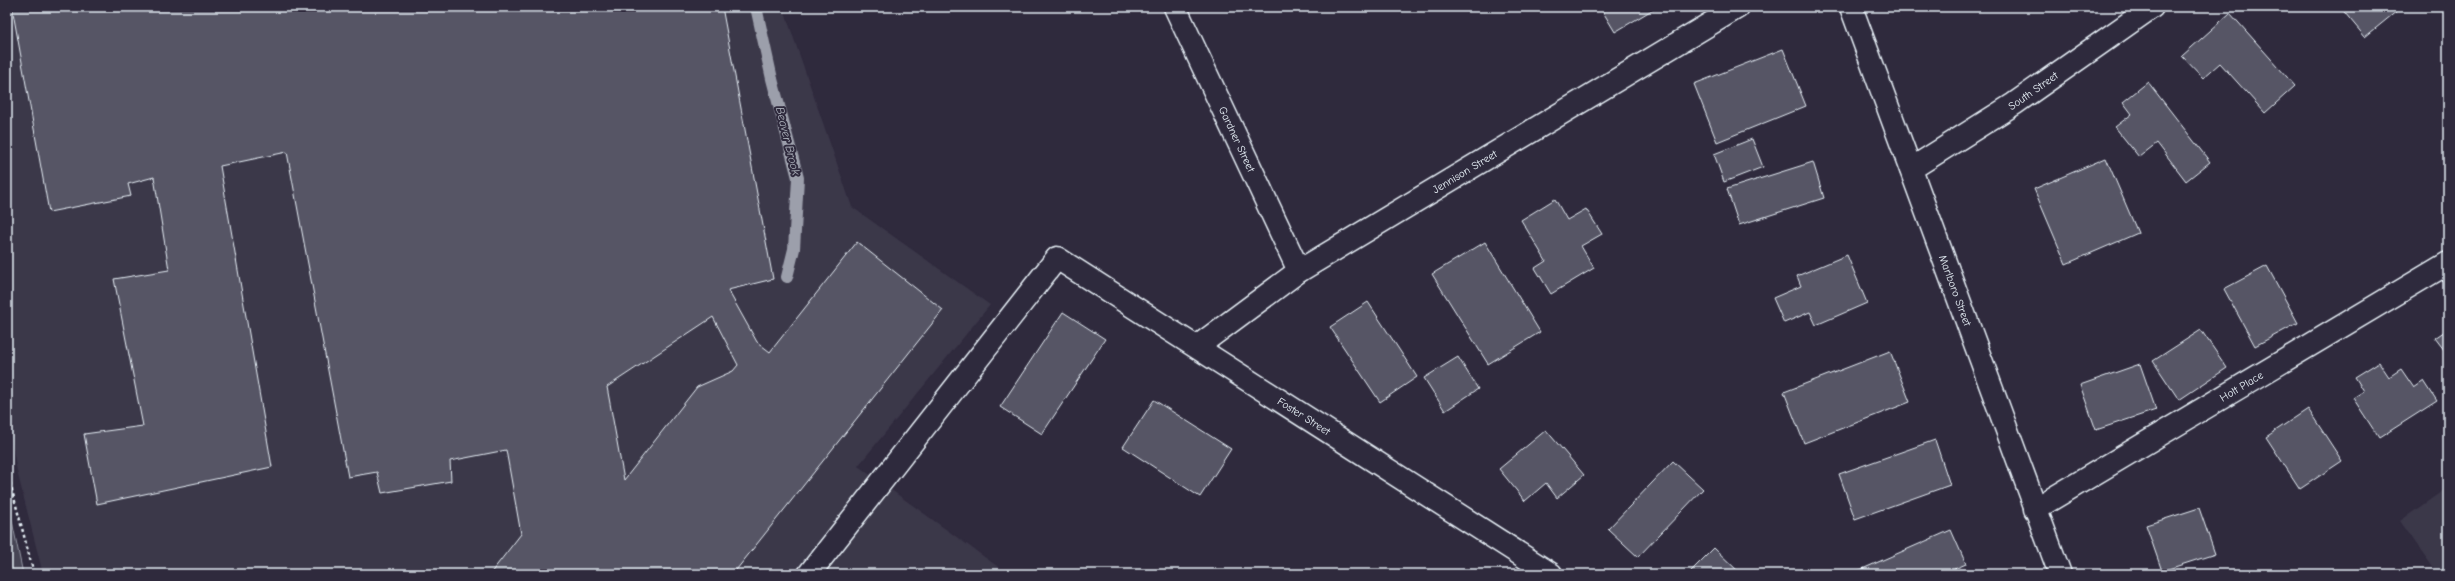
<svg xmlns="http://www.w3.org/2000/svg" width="2455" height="581" font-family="'Comic Neue',sans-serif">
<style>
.built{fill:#3b3749}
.green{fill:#464455;stroke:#979aa6}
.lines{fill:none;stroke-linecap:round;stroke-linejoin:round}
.stream{stroke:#9c9fab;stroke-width:12}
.building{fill:#575565;stroke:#e8f1f8;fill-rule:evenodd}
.minor-casing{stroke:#e8f1f8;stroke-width:25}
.path{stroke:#e8f1f8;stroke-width:2.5;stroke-dasharray:3 3;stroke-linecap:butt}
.minor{stroke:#2f2a3d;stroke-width:22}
.labels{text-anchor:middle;stroke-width:4;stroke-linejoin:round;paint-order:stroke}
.street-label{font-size:11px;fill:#e8f1f8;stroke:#2f2a3d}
.water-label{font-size:12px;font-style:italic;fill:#afb4be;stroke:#2f2a3d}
</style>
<rect width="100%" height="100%" fill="#2f2a3d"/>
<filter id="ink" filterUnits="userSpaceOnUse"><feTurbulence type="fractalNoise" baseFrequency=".025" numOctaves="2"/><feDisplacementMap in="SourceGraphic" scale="8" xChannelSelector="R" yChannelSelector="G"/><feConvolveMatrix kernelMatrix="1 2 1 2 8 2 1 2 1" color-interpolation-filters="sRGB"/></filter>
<g filter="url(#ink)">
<!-- built -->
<g class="built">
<polygon points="7,7 783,7 852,207 990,305 858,466 1008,574 43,574 17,471 7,417"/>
<polygon points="2448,487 2448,574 2436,574 2437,573 2400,521"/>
</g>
<!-- green -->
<polygon class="green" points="7,497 23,574 7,574"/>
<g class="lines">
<!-- stream -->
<polyline class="stream" points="756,7 772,79 798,178 794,249 787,277"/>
</g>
<!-- building -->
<g class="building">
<path d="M12,7h710l51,272 -45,11 29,52 13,10 87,-110 86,68 -210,264h-243l31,-40 -15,-84 -56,11 1,20 -69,12 -5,-21 -29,5 -61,-325 -67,14 52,301 -175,37 -13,-70 59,-8 -29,-147 55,-9 -15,-93 -26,7 3,12 -82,16zM713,317l25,48 -5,6 -36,16 -73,93 -17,-93z"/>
<polygon points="1600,7 1657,7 1615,32"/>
<polygon points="2340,7 2394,7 2397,11 2365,37"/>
<polygon points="2230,13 2295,86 2265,113 2220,63 2203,78 2182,56"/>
<polygon points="1783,49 1806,106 1717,142 1694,84"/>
<polygon points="2148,82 2210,162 2186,181 2157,143 2139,157 2115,127 2132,114 2123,102"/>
<polygon points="1752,139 1763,167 1724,182 1714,154"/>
<polygon points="2106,158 2138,233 2066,264 2034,189"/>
<polygon points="1813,162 1824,198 1739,225 1727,189"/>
<polygon points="1555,199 1567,220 1586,209 1602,234 1581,246 1594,268 1551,294 1535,268 1546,261 1521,220"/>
<polygon points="1485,242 1540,332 1488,364 1432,274"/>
<polygon points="1847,255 1867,303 1816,325 1810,312 1784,323 1773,298 1801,286 1797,276"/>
<polygon points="2267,266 2298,323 2255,346 2224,289"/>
<polygon points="1368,302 1417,377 1380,402 1330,327"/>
<polygon points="1063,312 1105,339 1042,434 1000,407"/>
<polygon points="2448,329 2448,355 2435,338"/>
<polygon points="2201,330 2227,368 2179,400 2153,361"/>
<polygon points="1890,351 1910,402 1804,443 1784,392"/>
<polygon points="1458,357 1478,389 1445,411 1424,378"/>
<polygon points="2379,362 2389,377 2401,369 2414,388 2424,381 2437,401 2379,438 2353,398 2364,391 2355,377"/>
<polygon points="2140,364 2156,410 2096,430 2080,385"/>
<polygon points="1154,400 1231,449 1200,497 1123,447"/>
<polygon points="2308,409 2342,461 2300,489 2266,437"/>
<polygon points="1546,430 1584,475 1557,498 1546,483 1525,501 1499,469"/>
<polygon points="1935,440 1950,485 1855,519 1839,474"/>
<polygon points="1673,461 1703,489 1638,557 1608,529"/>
<polygon points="2199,508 2215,554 2162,571 2146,525"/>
<polygon points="1951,530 1966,564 1943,574 1851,574"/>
<polygon points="1714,548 1741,574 1688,574"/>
</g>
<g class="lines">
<defs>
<g id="minor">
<path id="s1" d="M1175,7l124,264"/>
<path id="s2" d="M1851,7l209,567"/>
<path id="s3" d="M1911,169l103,-65 138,-97"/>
<path id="s4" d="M1198,346l101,-75 439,-264"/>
<path id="s5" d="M2035,509l413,-246"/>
<path id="s6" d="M809,574l248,-316 494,316"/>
</g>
</defs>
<!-- minor casing -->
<use href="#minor" class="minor-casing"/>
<!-- path -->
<polyline class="path" points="7,471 34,574"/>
<!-- minor -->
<use href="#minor" class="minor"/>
</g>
</g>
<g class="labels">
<!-- street labels -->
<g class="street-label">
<text dy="4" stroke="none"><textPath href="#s3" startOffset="145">South Street</textPath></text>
<text dy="4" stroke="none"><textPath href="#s1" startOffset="146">Gardner Street</textPath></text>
<text dy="4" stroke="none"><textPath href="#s4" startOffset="319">Jennison Street</textPath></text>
<text dy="4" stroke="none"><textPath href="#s2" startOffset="302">Marlboro Street</textPath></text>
<text dy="4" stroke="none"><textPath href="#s5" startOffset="240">Holt Place</textPath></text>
<text dy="4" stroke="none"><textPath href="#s6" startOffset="695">Foster Street</textPath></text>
</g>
<!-- water labels -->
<g class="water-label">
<text transform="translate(788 141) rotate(76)" y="4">Beaver Brook</text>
</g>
</g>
<!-- margin -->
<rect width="2455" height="581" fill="none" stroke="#2f2a3d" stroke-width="24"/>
<rect x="12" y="12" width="2431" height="557" fill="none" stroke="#e8f1f8" stroke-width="1.5" filter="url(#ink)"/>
</svg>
